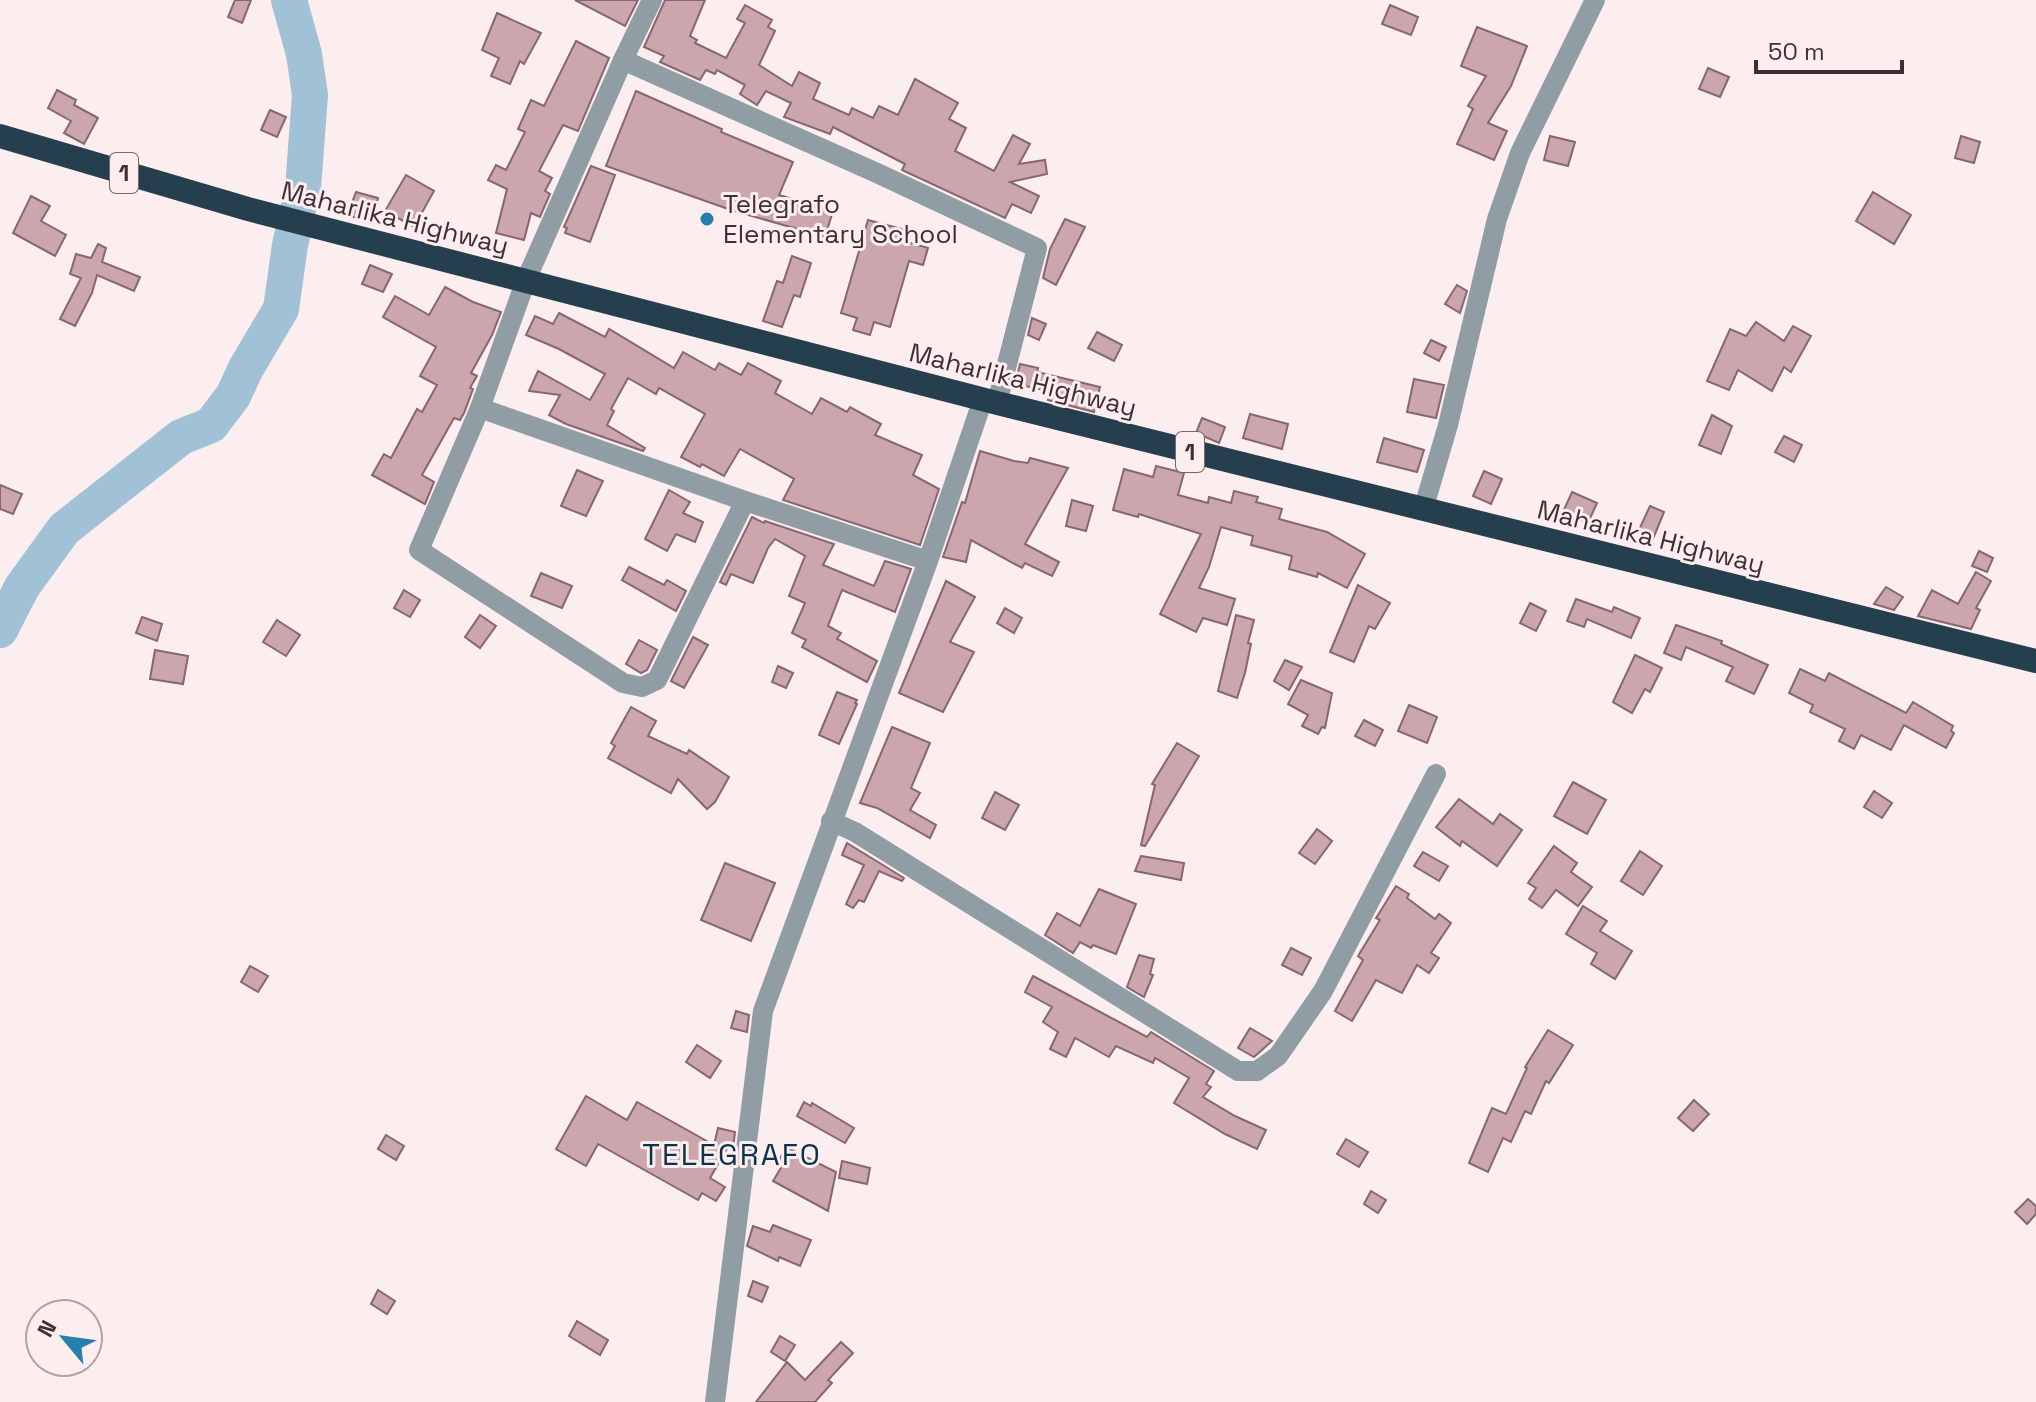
<svg xmlns="http://www.w3.org/2000/svg" width="2036" height="1402" font-family="'Space Grotesk',sans-serif">
<style>
.lines{fill:none;stroke-linecap:round;stroke-linejoin:round}
.river{stroke:#a1c1d6;stroke-width:36}
.building{fill:#cca6ad;stroke:#87676d;stroke-width:2}
.minor{stroke:#909da5;stroke-width:20}
.highway{stroke:#263f4f;stroke-width:24}
.poi-dot{fill:#277fae;stroke:#fcedef;stroke-width:3}
.labels{text-anchor:middle;stroke-width:6;stroke-linejoin:round;paint-order:stroke}
.shield{fill:#fcedef;stroke:#77686b;stroke-width:2}
.shield-label{font-size:24px;font-weight:bold;fill:#3e2f32}
.poi-label{font-size:26px;fill:#3e2f32;stroke:#fcedef;text-anchor:start}
.street-label{font-size:26px;fill:#3e2f32;stroke:#fcedef}
.quarter-label{font-size:30px;letter-spacing:2px;fill:#083349;stroke:#fcedef}
</style>
<rect width="100%" height="100%" fill="#fcedef"/>
<g class="lines">
<!-- river -->
<polyline class="river" points="0,630 22,587 64,529 181,437 211,425 233,396 246,368 281,309 290,245 303,188 310,95 304,54 289,0"/>
</g>
<!-- building -->
<g class="building">
<polygon points="235,0 251,0 242,23 228,17"/>
<polygon points="575,0 638,0 625,26"/>
<polygon points="665,0 705,0 690,36 697,40 695,43 726,58 745,23 737,19 745,5 772,20 768,27 775,31 759,65 792,86 799,72 820,83 813,99 849,115 852,108 873,118 879,106 898,115 915,79 958,103 949,119 966,128 955,151 994,171 1013,135 1030,144 1019,164 1045,160 1047,174 1010,182 1039,196 1031,213 1012,204 1005,218 902,170 905,164 833,127 830,134 784,117 791,103 766,91 757,105 740,94 745,85 717,70 715,74 706,70 700,80 660,62 664,56 644,47"/>
<polygon points="1390,5 1418,17 1411,35 1382,24"/>
<polygon points="497,13 541,33 524,64 520,61 510,84 491,76 499,58 482,50"/>
<polygon points="1477,27 1527,46 1511,86 1488,123 1507,131 1494,160 1457,144 1473,109 1468,106 1486,76 1461,66"/>
<polygon points="576,41 609,58 578,131 563,125 539,171 552,178 545,191 550,194 540,217 531,213 524,240 496,233 507,189 488,180 496,165 506,170 525,132 518,129 531,100 544,106"/>
<polygon points="1708,68 1729,77 1720,97 1699,89"/>
<polygon points="57,90 76,100 74,105 98,118 84,144 64,133 71,121 48,108"/>
<polygon points="636,91 722,129 721,132 793,162 779,195 833,211 825,237 731,210 606,166"/>
<polygon points="270,110 286,117 277,137 261,130"/>
<polygon points="1550,136 1575,142 1568,166 1544,160"/>
<polygon points="1961,136 1980,142 1974,163 1955,158"/>
<polygon points="591,166 615,175 590,242 565,233 567,228 564,227"/>
<polygon points="406,175 434,191 414,227 385,211"/>
<polygon points="356,192 378,198 372,220 347,216"/>
<polygon points="1873,192 1911,215 1894,244 1856,221"/>
<polygon points="31,196 50,206 41,221 66,235 55,256 13,233"/>
<polygon points="1065,219 1085,227 1056,285 1043,278 1050,249"/>
<polygon points="868,220 909,231 907,242 928,248 923,265 909,261 890,327 874,322 870,335 853,330 857,318 841,313"/>
<polygon points="98,244 106,248 102,262 140,277 134,291 97,275 92,293 75,326 60,319 81,278 70,274 76,254 91,258"/>
<polygon points="792,256 811,263 800,297 794,295 782,327 763,321 777,281 783,283"/>
<polygon points="370,265 392,274 383,292 362,284"/>
<polygon points="1457,285 1467,291 1460,313 1445,304"/>
<polygon points="445,287 473,302 501,312 492,335 471,373 477,376 470,388 473,389 464,413 460,420 454,418 422,475 434,482 425,504 372,475 384,454 391,458 417,409 422,412 437,385 420,376 436,347 383,317 395,296 429,315"/>
<polygon points="559,313 605,337 609,329 674,368 683,352 715,370 719,363 741,375 748,363 781,381 775,393 812,414 821,398 847,412 850,407 881,424 875,435 922,455 913,475 939,489 920,545 783,500 794,479 740,449 724,476 702,464 700,467 681,457 705,414 659,388 656,394 628,378 611,409 614,411 607,425 645,448 643,451 566,424 549,415 560,395 529,391 538,371 590,400 605,374 559,349 526,335 535,316 553,324"/>
<polygon points="1032,318 1046,324 1039,340 1028,335"/>
<polygon points="1756,322 1784,341 1793,326 1811,336 1791,372 1784,367 1772,391 1738,370 1729,390 1707,381 1730,329 1746,336"/>
<polygon points="1097,332 1122,345 1114,361 1088,348"/>
<polygon points="1431,340 1446,347 1439,361 1424,353"/>
<polygon points="1020,364 1038,368 1037,372 1100,387 1094,412 1048,400 1050,391 1015,384"/>
<polygon points="1414,379 1444,385 1436,418 1407,412"/>
<polygon points="1250,414 1288,424 1282,449 1243,438"/>
<polygon points="1712,415 1732,426 1721,454 1699,445"/>
<polygon points="1202,418 1225,427 1219,443 1196,433"/>
<polygon points="1784,436 1802,445 1794,462 1775,452"/>
<polygon points="1384,438 1424,450 1417,472 1377,462"/>
<polygon points="980,451 1014,461 1028,463 1030,458 1068,468 1025,544 1059,562 1052,576 1025,563 1022,568 971,540 966,562 943,557 962,502 965,503"/>
<polygon points="1156,466 1184,473 1178,495 1208,503 1209,497 1231,503 1234,491 1258,497 1256,502 1282,509 1279,519 1327,532 1365,554 1347,588 1318,573 1317,577 1289,569 1292,556 1251,545 1253,536 1221,527 1209,567 1199,588 1235,599 1227,625 1203,618 1196,632 1160,614 1201,534 1139,514 1138,517 1113,510 1124,469 1153,477"/>
<polygon points="577,470 603,481 586,516 561,506"/>
<polygon points="1484,471 1502,479 1491,504 1473,496"/>
<polygon points="0,485 22,494 13,514 0,509"/>
<polygon points="669,490 690,502 683,513 703,522 695,542 676,534 667,551 645,539"/>
<polygon points="1572,492 1597,503 1588,523 1563,512"/>
<polygon points="1072,500 1093,506 1086,531 1066,526"/>
<polygon points="1650,506 1664,512 1653,539 1638,532"/>
<polygon points="752,517 764,523 765,521 834,544 823,565 874,586 885,561 911,569 895,612 842,590 828,626 841,633 837,639 877,661 867,682 802,647 806,640 792,633 805,603 789,596 805,556 775,539 768,548 753,583 731,574 726,585 720,582"/>
<polygon points="1979,551 1993,558 1987,572 1972,566"/>
<polygon points="629,567 664,585 667,580 686,591 676,611 622,580"/>
<polygon points="1976,572 1991,581 1976,608 1980,610 1971,629 1918,616 1932,590 1958,604"/>
<polygon points="541,573 572,586 562,608 531,596"/>
<polygon points="946,581 975,597 950,642 974,652 943,712 899,693"/>
<polygon points="1358,585 1390,603 1375,629 1369,626 1354,662 1330,652"/>
<polygon points="1886,587 1903,597 1894,610 1874,604"/>
<polygon points="404,590 420,600 410,617 394,608"/>
<polygon points="1576,599 1612,612 1614,607 1640,618 1631,638 1587,619 1584,627 1567,621"/>
<polygon points="1530,603 1546,611 1536,631 1520,623"/>
<polygon points="1005,608 1022,618 1014,633 997,623"/>
<polygon points="480,615 496,626 480,648 465,637"/>
<polygon points="1236,615 1254,620 1248,643 1251,644 1245,673 1237,698 1218,691"/>
<polygon points="142,617 162,624 157,641 136,633"/>
<polygon points="277,620 300,635 286,656 263,642"/>
<polygon points="1676,625 1722,641 1721,644 1768,665 1754,694 1726,681 1733,667 1686,647 1681,660 1664,653"/>
<polygon points="693,637 708,645 684,688 671,681"/>
<polygon points="639,640 657,650 647,670 641,673 626,664"/>
<polygon points="155,650 188,656 183,684 150,679"/>
<polygon points="1635,655 1662,668 1650,692 1645,689 1632,713 1613,702"/>
<polygon points="1285,660 1302,667 1289,690 1274,681"/>
<polygon points="778,666 793,673 786,688 772,682"/>
<polygon points="1800,669 1825,681 1829,673 1906,713 1913,702 1953,726 1951,731 1954,733 1946,748 1904,725 1891,750 1861,735 1854,749 1839,741 1845,729 1810,712 1813,705 1789,693"/>
<polygon points="1301,680 1332,693 1325,728 1322,727 1318,734 1302,726 1308,715 1288,704"/>
<polygon points="837,692 857,700 855,703 857,704 839,744 819,735"/>
<polygon points="1409,705 1437,717 1427,743 1398,731"/>
<polygon points="631,707 656,721 648,736 687,754 689,750 729,777 715,802 707,809 678,779 671,793 608,758 615,746 611,743"/>
<polygon points="1364,720 1383,730 1375,746 1355,736"/>
<polygon points="892,727 930,743 911,788 920,793 910,810 936,825 930,838 877,808 860,803"/>
<polygon points="1177,743 1199,756 1145,846 1141,845 1155,785 1152,784"/>
<polygon points="1573,782 1606,800 1587,834 1554,816"/>
<polygon points="1874,791 1892,803 1882,818 1864,807"/>
<polygon points="995,792 1019,805 1005,830 982,818"/>
<polygon points="1459,799 1493,824 1500,814 1522,830 1497,866 1462,841 1460,846 1436,827"/>
<polygon points="1317,829 1332,841 1315,864 1299,853"/>
<polygon points="847,843 904,878 902,881 879,871 864,902 859,900 853,908 846,904 864,865 842,855"/>
<polygon points="1554,846 1577,863 1571,872 1592,887 1578,906 1556,890 1542,908 1529,899 1536,888 1528,883"/>
<polygon points="1640,851 1662,866 1643,895 1621,881"/>
<polygon points="1423,852 1448,866 1439,881 1414,866"/>
<polygon points="1141,856 1184,863 1181,880 1135,871"/>
<polygon points="725,863 775,883 751,941 701,920"/>
<polygon points="1396,886 1409,894 1407,898 1435,919 1439,914 1451,923 1431,953 1439,958 1429,973 1417,965 1402,993 1376,980 1352,1021 1335,1011 1363,960 1358,956 1380,920 1376,918"/>
<polygon points="1099,889 1136,904 1116,954 1093,945 1091,948 1080,942 1073,953 1045,935 1057,913 1080,926"/>
<polygon points="1583,906 1607,921 1600,931 1632,951 1615,979 1591,964 1597,953 1566,934"/>
<polygon points="1291,948 1311,958 1302,975 1282,965"/>
<polygon points="1139,955 1154,959 1150,974 1153,975 1144,997 1127,987"/>
<polygon points="250,966 268,976 258,992 241,982"/>
<polygon points="1033,976 1147,1037 1151,1032 1214,1071 1206,1084 1211,1087 1203,1097 1235,1116 1266,1130 1257,1149 1225,1134 1174,1103 1189,1078 1155,1058 1153,1063 1116,1046 1109,1057 1075,1038 1066,1057 1050,1049 1058,1032 1043,1022 1052,1007 1025,992"/>
<polygon points="736,1011 749,1015 747,1032 731,1028"/>
<polygon points="1250,1028 1272,1041 1254,1057 1238,1048"/>
<polygon points="1548,1030 1573,1045 1549,1083 1546,1081 1531,1114 1525,1111 1511,1142 1503,1138 1488,1172 1469,1163 1492,1108 1506,1114 1527,1068 1525,1067"/>
<polygon points="697,1045 721,1061 710,1078 686,1062"/>
<polygon points="586,1096 627,1120 637,1102 714,1145 718,1128 735,1132 733,1148 728,1147 710,1178 725,1187 716,1201 702,1193 698,1200 598,1144 586,1166 556,1149"/>
<polygon points="1694,1100 1709,1114 1693,1131 1678,1118"/>
<polygon points="804,1102 811,1106 812,1103 854,1128 845,1143 797,1116"/>
<polygon points="386,1135 404,1146 396,1160 378,1149"/>
<polygon points="1346,1139 1368,1152 1359,1167 1337,1154"/>
<polygon points="786,1147 836,1172 828,1211 773,1181 782,1166 777,1164"/>
<polygon points="842,1161 870,1168 867,1184 839,1178"/>
<polygon points="1371,1191 1386,1200 1378,1213 1364,1204"/>
<polygon points="2028,1199 2036,1206 2036,1214 2027,1224 2015,1212"/>
<polygon points="773,1225 811,1240 800,1266 779,1257 778,1261 747,1246 753,1226 770,1232"/>
<polygon points="753,1281 768,1287 762,1302 748,1296"/>
<polygon points="378,1290 395,1301 387,1314 371,1304"/>
<polygon points="577,1321 608,1340 600,1355 569,1336"/>
<polygon points="780,1336 795,1345 785,1361 771,1352"/>
<polygon points="841,1342 853,1353 828,1380 832,1383 815,1402 756,1402 787,1362 805,1380"/>
</g>
<g class="lines">
<!-- minor -->
<g class="minor">
<polyline points="652,0 623,60 526,280 480,408 419,550 623,683 642,687 657,680 745,501"/>
<polyline points="623,60 877,173 1037,248 997,403"/>
<polyline points="480,408 745,501 928,561"/>
<polyline points="1423,510 1448,425 1497,219 1520,153 1595,0"/>
<polyline points="831,821 855,832 1238,1071 1257,1071 1278,1056 1323,991 1436,774"/>
<polyline points="715,1402 763,1011 928,561 983,399"/>
</g>
<!-- highway -->
<polyline class="highway" points="0,136 248,209 997,403 2036,661"/>
</g>
<!-- markers -->
<circle class="poi-dot" cx="707" cy="219" r="8"/>
<g class="labels">
<!-- shield labels -->
<g class="shield">
<rect x="110" y="153" width="28" height="40" rx="6"/>
<rect x="1176" y="432" width="28" height="40" rx="6"/>
</g>
<g class="shield-label">
<text x="124" y="181">1</text>
<text x="1190" y="460">1</text>
</g>
<!-- poi labels -->
<g class="poi-label">
<text x="723" y="213">Telegrafo<tspan x="723" dy="30">Elementary School</tspan></text>
</g>
<!-- street labels -->
<g class="street-label">
<text transform="translate(395 218) rotate(14)" y="9">Maharlika Highway</text>
<text transform="translate(1023 380) rotate(14)" y="9">Maharlika Highway</text>
<text transform="translate(1651 537) rotate(14)" y="9">Maharlika Highway</text>
</g>
<!-- quarter labels -->
<g class="quarter-label">
<text x="732" y="1165">TELEGRAFO</text>
</g>
</g>
<!-- north arrow -->
<g transform="translate(64 1338) rotate(299)"><circle r="38" fill="#fcedef" stroke="#b0a1a3" stroke-width="2"/>
<path d="M0-6L14 30L0 20L-14 30Z" fill="#277fae"/>
<text y="-12" font-size="22" font-weight="bold" text-anchor="middle" fill="#3e2f32">N</text>
</g>
<!-- scale -->
<path d="M1756 60v12h146v-12" fill="none" stroke="#3e2f32" stroke-width="4"/>
<text x="1768" y="60" font-size="24" fill="#3e2f32" stroke="#fcedef" stroke-width="6" paint-order="stroke">50 m</text>
</svg>
